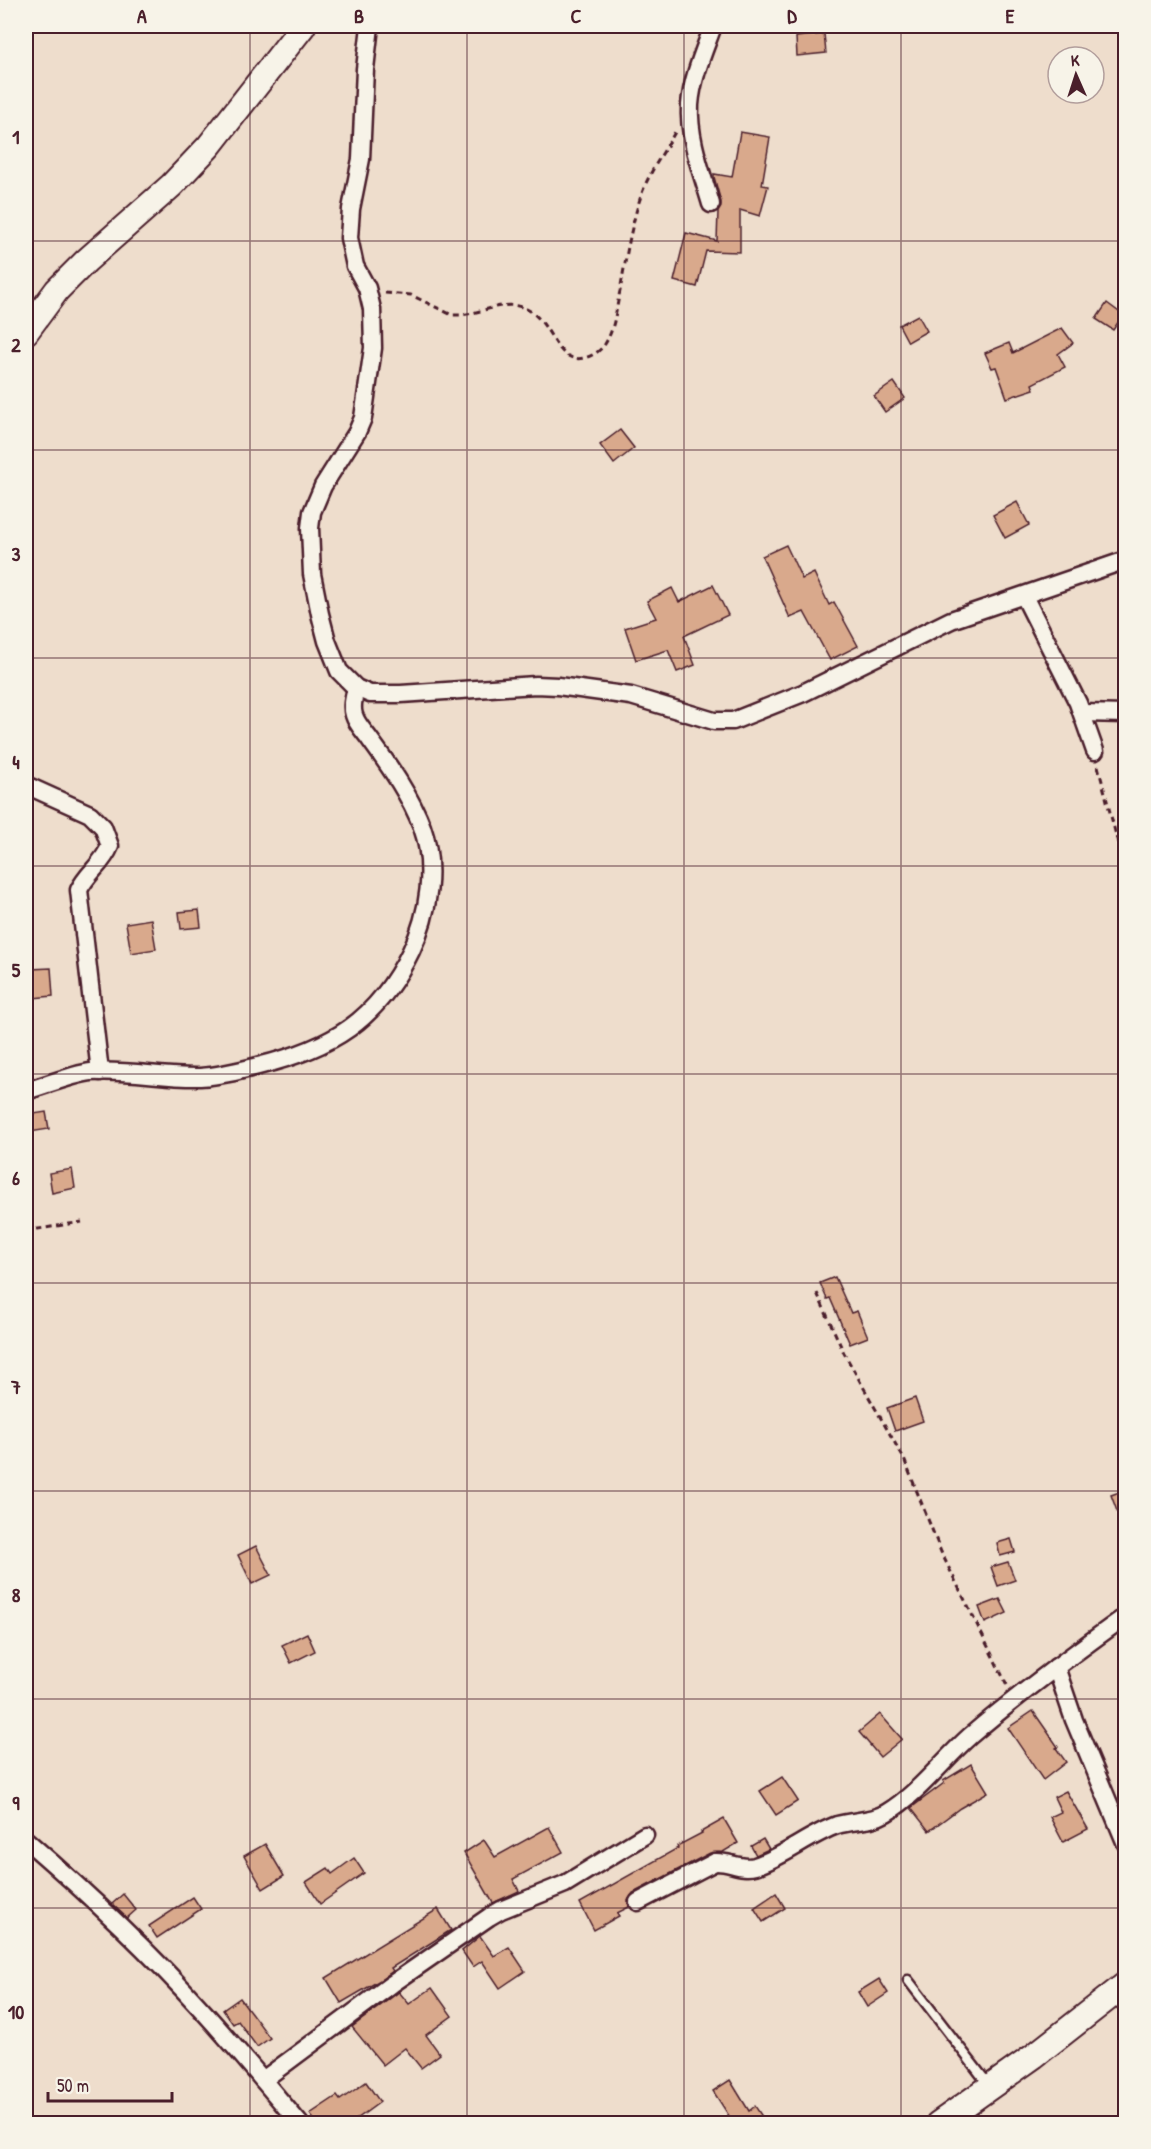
<svg xmlns="http://www.w3.org/2000/svg" width="1151" height="2149" font-family="'Patrick Hand',sans-serif">
<style>
.building{fill:#d9a98c;stroke:#4a1f2b;stroke-width:1.5}
.lines{fill:none;stroke-linecap:round;stroke-linejoin:round}
.lane-casing{stroke:#4a1f2b;stroke-width:13}
.street-casing{stroke:#4a1f2b;stroke-width:21}
.secondary-casing{stroke:#4a1f2b;stroke-width:28}
.path{stroke:#4a1f2b;stroke-width:3;stroke-dasharray:6 4.5;stroke-linecap:butt}
.lane{stroke:#f7f3e8;stroke-width:8}
.street{stroke:#f7f3e8;stroke-width:16}
.secondary{stroke:#f7f3e8;stroke-width:24}
.grid{fill:none;stroke:#4a1f2b;stroke-width:1.5;stroke-opacity:0.55}
.neatline{fill:none;stroke:#4a1f2b;stroke-width:2}
.grid-label{font-size:20px;text-anchor:middle;font-weight:bold;fill:#4a1f2b}
</style>
<rect width="100%" height="100%" fill="#edc"/>
<filter id="ink" filterUnits="userSpaceOnUse"><feTurbulence type="fractalNoise" baseFrequency=".0167" numOctaves="2"/><feDisplacementMap in="SourceGraphic" scale="12" xChannelSelector="R" yChannelSelector="G"/><feConvolveMatrix kernelMatrix="1 2 1 2 8 2 1 2 1" color-interpolation-filters="sRGB"/></filter>
<g filter="url(#ink)">
<!-- building -->
<g class="building">
<polygon points="824,34 826,53 797,56 796,37"/>
<polygon points="740,132 770,137 762,185 768,186 760,216 740,210 740,252 706,251 697,287 674,281 686,233 717,241 718,212 721,207 721,202 714,177 714,174 732,177"/>
<polygon points="1107,303 1123,315 1113,330 1096,319"/>
<polygon points="918,315 927,331 908,342 899,325"/>
<polygon points="1062,328 1073,343 1058,354 1065,367 1032,384 1034,389 1007,398 996,367 992,368 985,353 1009,343 1013,353"/>
<polygon points="894,382 905,398 885,412 874,396"/>
<polygon points="620,430 634,448 614,464 600,445"/>
<polygon points="1017,502 1029,525 1005,538 993,515"/>
<polygon points="786,545 802,579 814,573 829,605 834,602 858,646 830,660 804,612 790,618 762,556"/>
<polygon points="713,585 728,615 684,636 695,665 677,672 668,650 636,660 625,628 656,618 647,601 672,588 679,602"/>
<polygon points="199,910 201,927 181,929 179,912"/>
<polygon points="151,919 156,949 131,953 126,923"/>
<polygon points="51,968 53,996 33,998 31,969"/>
<polygon points="46,1112 49,1129 30,1132 27,1115"/>
<polygon points="72,1169 75,1188 52,1193 49,1173"/>
<polygon points="835,1277 851,1313 857,1311 868,1337 850,1344 830,1298 827,1299 820,1283"/>
<polygon points="915,1398 923,1421 895,1431 887,1408"/>
<polygon points="1125,1490 1125,1530 1124,1530 1111,1495"/>
<polygon points="1011,1539 1015,1552 1000,1556 997,1543"/>
<polygon points="256,1546 271,1575 252,1584 238,1555"/>
<polygon points="1008,1562 1015,1580 998,1586 991,1567"/>
<polygon points="1000,1599 1007,1613 985,1623 979,1607"/>
<polygon points="307,1633 315,1651 291,1663 282,1645"/>
<polygon points="1033,1711 1058,1747 1056,1748 1066,1762 1043,1780 1008,1728"/>
<polygon points="880,1714 902,1739 880,1757 859,1732"/>
<polygon points="971,1764 988,1792 960,1808 929,1831 911,1808 944,1783 943,1781"/>
<polygon points="782,1777 798,1801 776,1815 760,1791"/>
<polygon points="1066,1791 1088,1829 1063,1842 1050,1817 1061,1812 1054,1797"/>
<polygon points="724,1819 738,1843 723,1852 710,1853 633,1893 628,1901 629,1907 617,1913 619,1916 594,1930 580,1903 678,1848 677,1846 702,1833 701,1832"/>
<polygon points="549,1827 563,1852 513,1879 519,1891 493,1903 464,1853 484,1840 495,1857"/>
<polygon points="763,1839 769,1849 756,1855 751,1846"/>
<polygon points="265,1844 284,1876 263,1889 244,1856"/>
<polygon points="354,1858 364,1873 320,1904 306,1882 328,1868 332,1874"/>
<polygon points="776,1893 785,1908 763,1922 754,1908"/>
<polygon points="123,1894 136,1910 127,1918 112,1904"/>
<polygon points="193,1897 201,1909 157,1938 149,1926"/>
<polygon points="438,1909 451,1930 391,1968 393,1971 382,1979 341,2003 326,1978"/>
<polygon points="480,1936 494,1956 509,1947 525,1971 500,1988 482,1961 473,1967 462,1951"/>
<polygon points="879,1979 888,1993 867,2007 858,1992"/>
<polygon points="432,1988 452,2016 426,2035 440,2054 421,2068 405,2048 383,2065 352,2027 399,1992 409,2004"/>
<polygon points="240,1998 270,2038 257,2047 238,2021 233,2024 223,2010"/>
<polygon points="730,2080 749,2111 755,2106 767,2124 730,2124 733,2122 713,2091"/>
<polygon points="366,2082 380,2102 350,2124 317,2124 310,2114 337,2096 340,2100"/>
</g>
<g class="lines">
<defs>
<polyline id="lane" points="908,1980 988,2084"/>
<g id="street">
<polyline points="370,26 365,69 361,159 351,209 349,238 355,266 367,288 372,309 373,348 363,418 357,432 323,486 312,512 310,528 312,574 320,614 327,641 339,671 356,688 370,694 401,694 536,685 558,686 631,696 714,721 733,721 803,693 951,620 1126,560"/>
<path d="M711,204c-9,-31 -23,-66 -21,-99 2,-27 14,-54 23,-79"/>
<polyline points="1024,596 1078,703 1095,751"/>
<polyline points="1082,713 1126,714"/>
<path d="M26,785l64,29 13,13 7,19c-7,18 -23,27 -31,44l21,182"/>
<path d="M26,1091c17,-5 48,-17 65,-19 36,-3 73,6 109,5 20,-1 39,-6 58,-11 74,-18 119,-45 153,-115 18,-37 25,-85 11,-124 -11,-30 -32,-60 -51,-86 -6,-9 -14,-16 -17,-26 -3,-9 0,-18 2,-27"/>
<polyline points="1056,1667 1074,1720 1126,1844"/>
<path d="M26,1840c60,52 121,109 175,169 34,37 66,76 99,115"/>
<path d="M638,1902l77,-40c14,-1 26,8 40,4 29,-9 54,-31 82,-41 17,-5 34,-3 49,-12 32,-19 56,-52 84,-77 50,-43 103,-82 156,-120"/>
<polyline points="263,2080 392,1984 489,1917 501,1910 565,1884 645,1835"/>
</g>
<g id="secondary">
<polyline points="26,332 57,290 86,261 172,185 209,146 303,26"/>
<polyline points="938,2124 1034,2056 1126,1984"/>
</g>
</defs>
<!-- lane casing -->
<use href="#lane" class="lane-casing"/>
<!-- street casing -->
<use href="#street" class="street-casing"/>
<!-- secondary casing -->
<use href="#secondary" class="secondary-casing"/>
<!-- path -->
<g class="path">
<path d="M385,293l26,2 41,20h8c19,-1 39,-13 58,-9 30,6 34,47 55,52 12,3 26,-5 32,-14 10,-16 11,-35 15,-53 6,-33 11,-67 22,-98 8,-22 22,-41 33,-61"/>
<polyline points="1098,766 1126,874"/>
<polyline points="26,1231 82,1222"/>
<polyline points="817,1293 844,1353 904,1459 941,1552 1007,1685"/>
</g>
<!-- lane -->
<use href="#lane" class="lane"/>
<!-- street -->
<use href="#street" class="street"/>
<!-- secondary -->
<use href="#secondary" class="secondary"/>
</g>
</g>
<!-- grid -->
<path class="grid" d="M250,26v2098M467,26v2098M684,26v2098M901,26v2098M26,241h1100M26,450h1100M26,658h1100M26,866h1100M26,1074h1100M26,1283h1100M26,1491h1100M26,1699h1100M26,1908h1100"/>
<!-- margin -->
<rect width="1151" height="2149" fill="none" stroke="#f7f3e8" stroke-width="66"/>
<!-- north arrow -->
<g transform="translate(1076 75) rotate(357)"><circle r="28" fill="#f7f3e8" stroke="#b29e9c" stroke-width="1.5"/>
<path d="M0-4.5L10 22L0 15L-10 22Z" fill="#4a1f2b"/>
<text y="-9" font-size="16" font-weight="bold" text-anchor="middle" fill="#4a1f2b">K</text>
</g>
<!-- scale -->
<path d="M48 2092v9h124v-9" fill="none" stroke="#4a1f2b" stroke-width="3"/>
<text x="57" y="2092" font-size="18" fill="#4a1f2b" stroke="#f7f3e8" stroke-width="4.5" paint-order="stroke">50 m</text>
<rect x="33" y="33" width="1085" height="2083" class="neatline"/>
<g class="grid-label">
<text x="142" y="23">A</text>
<text x="359" y="23">B</text>
<text x="576" y="23">C</text>
<text x="792" y="23">D</text>
<text x="1010" y="23">E</text>
<text x="16" y="144">1</text>
<text x="16" y="352">2</text>
<text x="16" y="561">3</text>
<text x="16" y="769">4</text>
<text x="16" y="977">5</text>
<text x="16" y="1185">6</text>
<text x="16" y="1394">7</text>
<text x="16" y="1602">8</text>
<text x="16" y="1810">9</text>
<text x="16" y="2019">10</text>
</g>
</svg>
